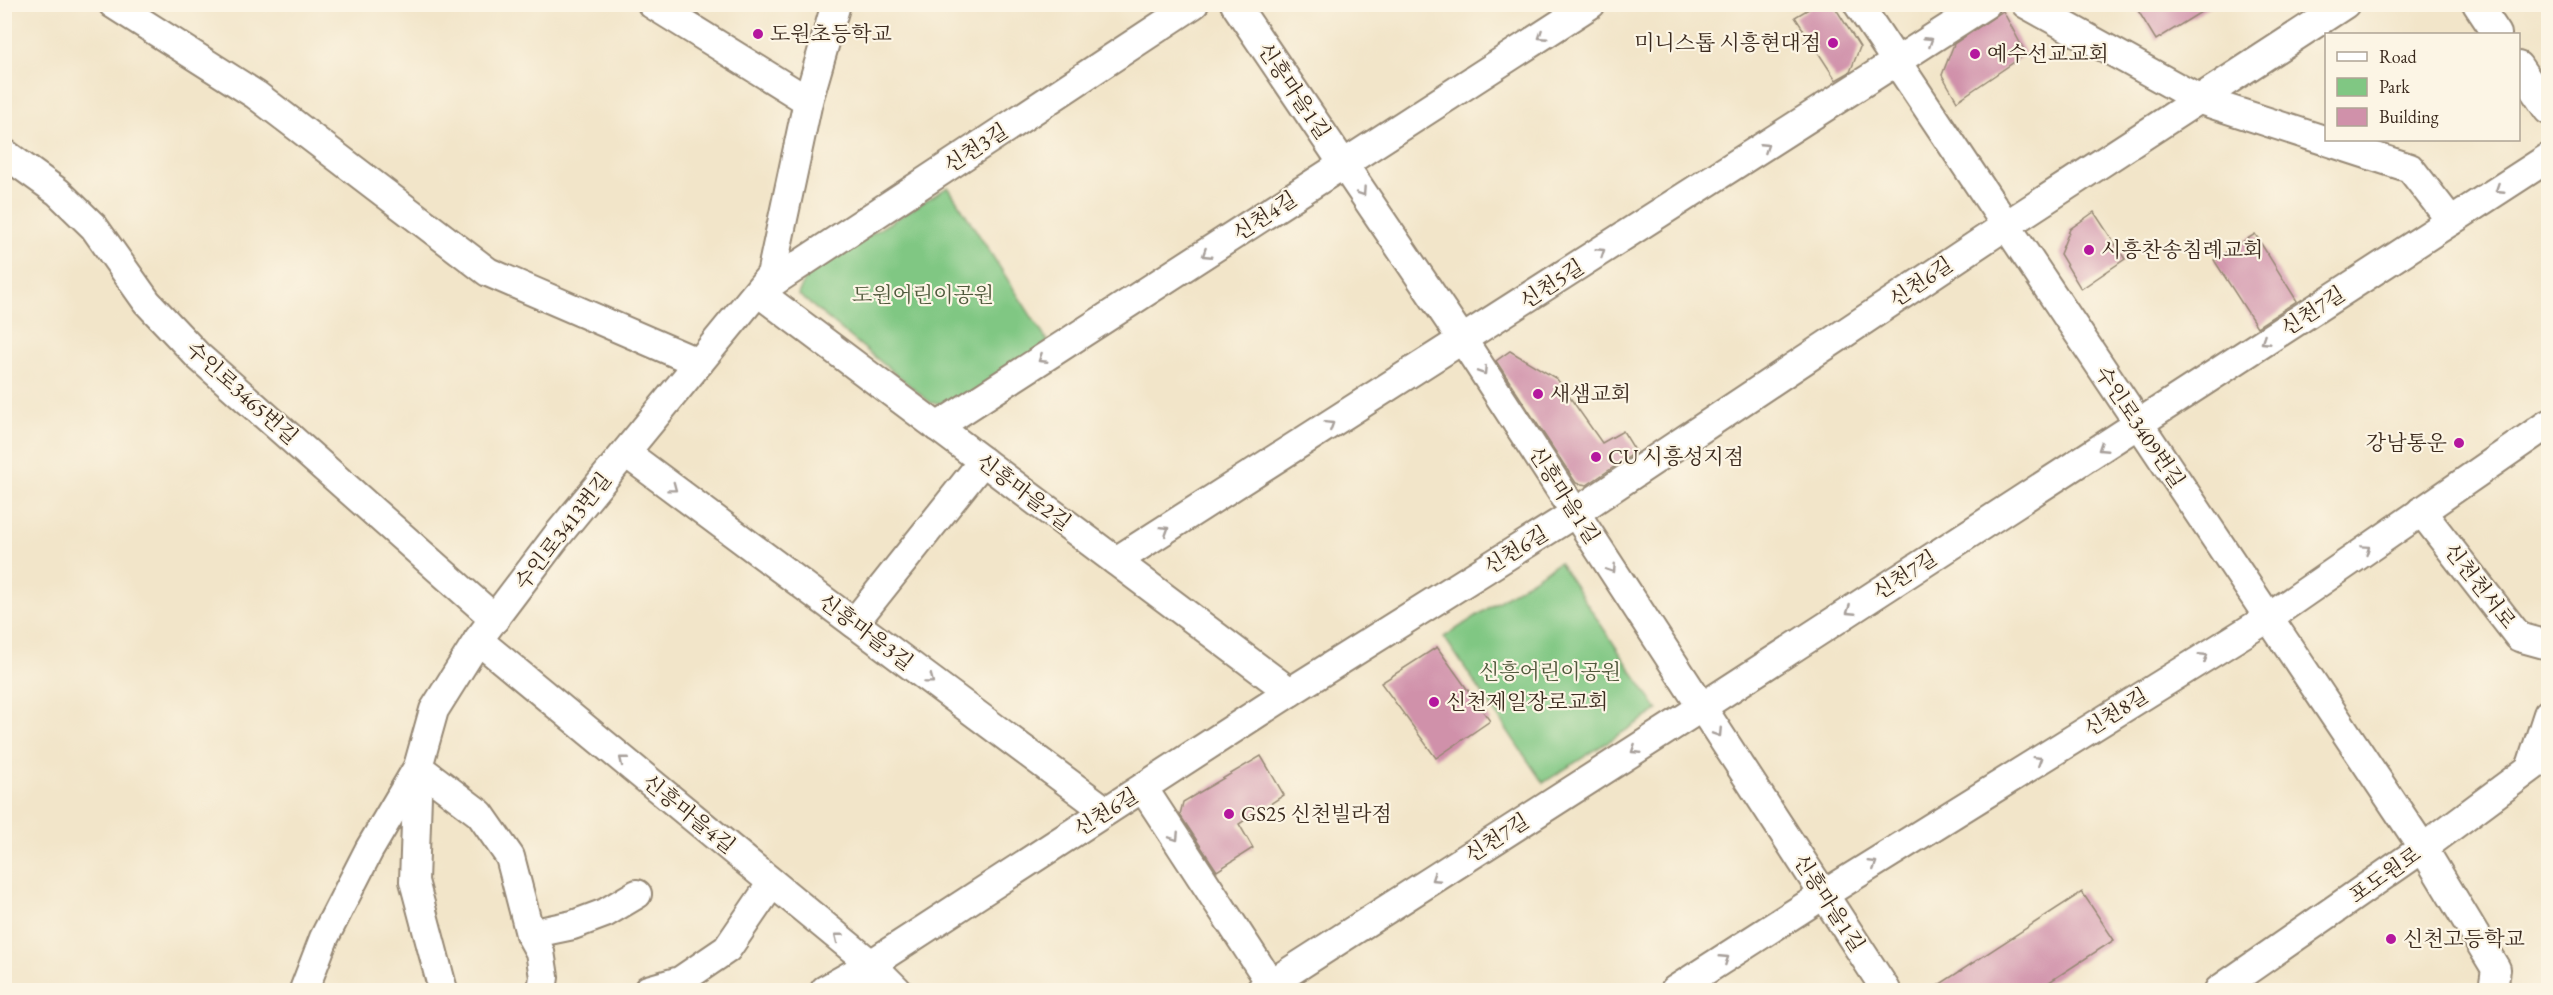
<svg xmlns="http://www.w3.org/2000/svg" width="2553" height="995" font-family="'EB Garamond','Noto Serif KR',serif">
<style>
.green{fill:#80c783;stroke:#5e7850;stroke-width:1.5}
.building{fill:#d091aa}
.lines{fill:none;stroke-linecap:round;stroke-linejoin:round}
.minor-casing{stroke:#968874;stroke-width:32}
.minor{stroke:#fff;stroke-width:28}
.oneway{stroke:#a79f9a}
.poi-dot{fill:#b5179e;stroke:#fcf5e5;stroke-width:2}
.labels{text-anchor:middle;stroke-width:4.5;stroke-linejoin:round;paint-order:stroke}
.poi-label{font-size:21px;fill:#3b2a1e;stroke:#fcf5e5;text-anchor:start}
.street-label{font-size:21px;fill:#3b2a1e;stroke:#fcf5e5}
.park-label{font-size:21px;fill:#50593c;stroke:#fcf5e5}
</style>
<rect width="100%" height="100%" fill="#fcf5e5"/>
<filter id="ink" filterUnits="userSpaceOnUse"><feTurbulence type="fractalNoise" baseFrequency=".0167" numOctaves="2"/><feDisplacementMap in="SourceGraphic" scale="12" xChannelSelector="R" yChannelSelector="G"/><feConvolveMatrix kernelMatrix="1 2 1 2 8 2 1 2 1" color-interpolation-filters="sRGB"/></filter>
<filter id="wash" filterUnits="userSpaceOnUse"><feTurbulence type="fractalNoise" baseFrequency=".008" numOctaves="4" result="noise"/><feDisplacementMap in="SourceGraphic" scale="24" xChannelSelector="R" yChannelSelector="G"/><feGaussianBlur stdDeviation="1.35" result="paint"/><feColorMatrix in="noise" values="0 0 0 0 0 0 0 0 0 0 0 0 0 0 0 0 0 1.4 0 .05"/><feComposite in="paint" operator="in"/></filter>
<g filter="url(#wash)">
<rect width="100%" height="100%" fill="#f2e5c9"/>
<!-- green -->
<g class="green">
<polygon points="948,187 1048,342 962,403 931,403 798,294 808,273"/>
<polygon points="1559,562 1658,710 1543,783 1444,637"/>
</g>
<g id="blocks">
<!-- building -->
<g class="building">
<polygon points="1817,4 1833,4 1860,47 1850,72 1836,80 1795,17"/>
<polygon points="2134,4 2214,4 2156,40"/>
<polygon points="2003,11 2026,54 1957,101 1942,75 1954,44"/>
<polygon points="2094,212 2125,259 2081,289 2060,254 2070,229"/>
<polygon points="2255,234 2297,301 2257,327 2214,260"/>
<polygon points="1510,351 1557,379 1602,443 1623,431 1636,452 1587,485 1576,483 1496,361"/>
<polygon points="1437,647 1490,721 1436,758 1381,683"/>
<polygon points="1261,756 1284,795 1239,824 1253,848 1217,871 1180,815 1183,802"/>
<polygon points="2082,892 2114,940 2037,990 1931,990"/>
</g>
</g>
</g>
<g filter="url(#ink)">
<use href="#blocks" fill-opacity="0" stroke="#968874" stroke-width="1.5"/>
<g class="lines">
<defs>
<g id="minor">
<polyline points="113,4 256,95 488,272 699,363"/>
<polyline points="652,4 808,101"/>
<polyline points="1194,4 758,292 1290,692"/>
<polyline points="1235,4 1472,354 1886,990"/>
<polyline points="1858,4 2423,848 2496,969 2493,990"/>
<polyline points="2026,4 2200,100 2410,168 2451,221"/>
<polyline points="2477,4 2497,34"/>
<polyline points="2518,66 2548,110"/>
<polyline points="4,153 58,192 94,227 147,302 198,356 495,619"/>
<polyline points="937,427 1591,4"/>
<polyline points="626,453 1106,811"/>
<polyline points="2421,511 2519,637 2548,645"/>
<polyline points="1116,561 1986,4"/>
<polyline points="854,623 983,461"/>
<polyline points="478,640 871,964 897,990"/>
<polyline points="2531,766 2548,714"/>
<polyline points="1143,788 1275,990"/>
<polyline points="530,934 573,925 605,913 637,894"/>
<polyline points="304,990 324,938 369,850 418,767 480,814 510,857 530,934 540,952 544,977 542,990"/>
<polyline points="443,990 414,881 418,767 434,710 478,640 556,537 771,275 808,101 836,4"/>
<polyline points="648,990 680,981 727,949 772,883"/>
<polyline points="825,990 871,964 1290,692 1575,513 2005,226 2345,4"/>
<polyline points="1261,990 1702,707 2548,158"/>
<polyline points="1675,990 1823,895 2268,618 2548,424"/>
<polyline points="2219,990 2423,848 2548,755"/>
</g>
</defs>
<!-- minor casing -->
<use href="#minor" class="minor-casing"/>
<!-- minor -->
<use href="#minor" class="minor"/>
</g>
<!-- one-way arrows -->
<defs><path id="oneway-chevron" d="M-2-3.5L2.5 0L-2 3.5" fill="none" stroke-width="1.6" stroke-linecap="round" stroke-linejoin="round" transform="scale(1.5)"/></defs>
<g class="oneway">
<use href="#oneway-chevron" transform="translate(1542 36) rotate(147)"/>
<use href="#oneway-chevron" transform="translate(1929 41) rotate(-33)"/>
<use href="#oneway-chevron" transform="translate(1765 147) rotate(-33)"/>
<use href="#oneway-chevron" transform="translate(2499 189) rotate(147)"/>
<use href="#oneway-chevron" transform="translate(1362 192) rotate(56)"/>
<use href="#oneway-chevron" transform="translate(1601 252) rotate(-33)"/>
<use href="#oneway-chevron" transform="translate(1206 254) rotate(147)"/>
<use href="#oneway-chevron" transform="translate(2265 341) rotate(147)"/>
<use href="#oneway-chevron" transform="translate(1042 359) rotate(147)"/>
<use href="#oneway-chevron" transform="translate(1483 371) rotate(57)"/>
<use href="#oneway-chevron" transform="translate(1330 425) rotate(-32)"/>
<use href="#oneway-chevron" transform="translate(2102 448) rotate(147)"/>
<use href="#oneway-chevron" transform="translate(673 488) rotate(37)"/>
<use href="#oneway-chevron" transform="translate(1165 530) rotate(-32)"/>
<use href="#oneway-chevron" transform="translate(2366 549) rotate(-35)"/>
<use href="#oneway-chevron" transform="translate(1612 569) rotate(57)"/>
<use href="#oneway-chevron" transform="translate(1850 611) rotate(147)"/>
<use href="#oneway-chevron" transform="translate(2204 657) rotate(-32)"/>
<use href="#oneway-chevron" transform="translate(930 680) rotate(37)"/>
<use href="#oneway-chevron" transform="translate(1718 733) rotate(57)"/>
<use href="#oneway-chevron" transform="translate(1635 750) rotate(147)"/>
<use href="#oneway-chevron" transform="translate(623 760) rotate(-141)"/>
<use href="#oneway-chevron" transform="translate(2038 760) rotate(-32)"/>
<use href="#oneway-chevron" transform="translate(1175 837) rotate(57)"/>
<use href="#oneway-chevron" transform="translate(1873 864) rotate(-32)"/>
<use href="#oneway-chevron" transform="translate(1435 878) rotate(147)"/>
<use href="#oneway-chevron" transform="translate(838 937) rotate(-141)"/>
<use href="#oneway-chevron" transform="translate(1725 959) rotate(-33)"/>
</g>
</g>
<!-- markers -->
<g class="poi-dot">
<circle cx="758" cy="34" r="6"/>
<circle cx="1833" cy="43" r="6"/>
<circle cx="1975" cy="54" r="6"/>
<circle cx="2089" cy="250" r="6"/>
<circle cx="1538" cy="394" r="6"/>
<circle cx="2459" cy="443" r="6"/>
<circle cx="1596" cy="457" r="6"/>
<circle cx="1434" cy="702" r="6"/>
<circle cx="1229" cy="814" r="6"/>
<circle cx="2391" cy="939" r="6"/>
</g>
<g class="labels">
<!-- poi labels -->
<g class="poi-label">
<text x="770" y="41">도원초등학교</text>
<text x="1821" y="50" text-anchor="end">미니스톱 시흥현대점</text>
<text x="1987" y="61">예수선교교회</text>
<text x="2101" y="257">시흥찬송침례교회</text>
<text x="1550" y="401">새샘교회</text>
<text x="2447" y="450" text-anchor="end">강남통운</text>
<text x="1608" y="464">CU 시흥성지점</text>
<text x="1446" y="709">신천제일장로교회</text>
<text x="1241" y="821">GS25 신천빌라점</text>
<text x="2403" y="946">신천고등학교</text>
</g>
<!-- street labels -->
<g class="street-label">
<text transform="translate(1294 91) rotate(56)" y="7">신흥마을1길</text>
<text transform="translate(976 148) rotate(-33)" y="7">신천3길</text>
<text transform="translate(1265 216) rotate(-33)" y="7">신천4길</text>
<text transform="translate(1921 282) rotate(-34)" y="7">신천6길</text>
<text transform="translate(1552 284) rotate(-33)" y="7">신천5길</text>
<text transform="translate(2313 311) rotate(-33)" y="7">신천7길</text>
<text transform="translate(242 393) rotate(42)" y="7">수인로3465번길</text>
<text transform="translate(2140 427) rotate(56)" y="7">수인로3409번길</text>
<text transform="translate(1024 492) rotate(37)" y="7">신흥마을2길</text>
<text transform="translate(1564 495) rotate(57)" y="7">신흥마을1길</text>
<text transform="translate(563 531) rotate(-52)" y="7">수인로3413번길</text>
<text transform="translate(1516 550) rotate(-32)" y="7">신천6길</text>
<text transform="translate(1905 575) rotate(-33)" y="7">신천7길</text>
<text transform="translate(2480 586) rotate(52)" y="7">신천천서로</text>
<text transform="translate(866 632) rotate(37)" y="7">신흥마을3길</text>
<text transform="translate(2116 712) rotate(-32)" y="7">신천8길</text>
<text transform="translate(1106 812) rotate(-32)" y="7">신천6길</text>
<text transform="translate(689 814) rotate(39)" y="7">신흥마을4길</text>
<text transform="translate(1497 838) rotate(-33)" y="7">신천7길</text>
<text transform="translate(2385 875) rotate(-35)" y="7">포도원로</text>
<text transform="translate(1829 903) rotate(57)" y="7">신흥마을1길</text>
</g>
<!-- park labels -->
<g class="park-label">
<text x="923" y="302">도원어린이공원</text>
<text x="1550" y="679">신흥어린이공원</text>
</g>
</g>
<!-- margin -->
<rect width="2553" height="995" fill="none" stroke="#fcf5e5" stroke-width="24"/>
<!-- legend -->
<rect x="2325" y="33" width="195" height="108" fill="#fcf5e5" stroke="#afa495" stroke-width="1.5"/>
<rect x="2337" y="52" width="30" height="9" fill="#ffffff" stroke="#afa495" stroke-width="1.5"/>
<text x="2379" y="63" font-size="18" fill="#3b2a1e">Road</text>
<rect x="2337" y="78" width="30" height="18" fill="#80c783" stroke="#afa495" stroke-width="1.5"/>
<text x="2379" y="93" font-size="18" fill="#3b2a1e">Park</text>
<rect x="2337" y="108" width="30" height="18" fill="#d091aa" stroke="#afa495" stroke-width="1.5"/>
<text x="2379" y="123" font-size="18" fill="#3b2a1e">Building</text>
</svg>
